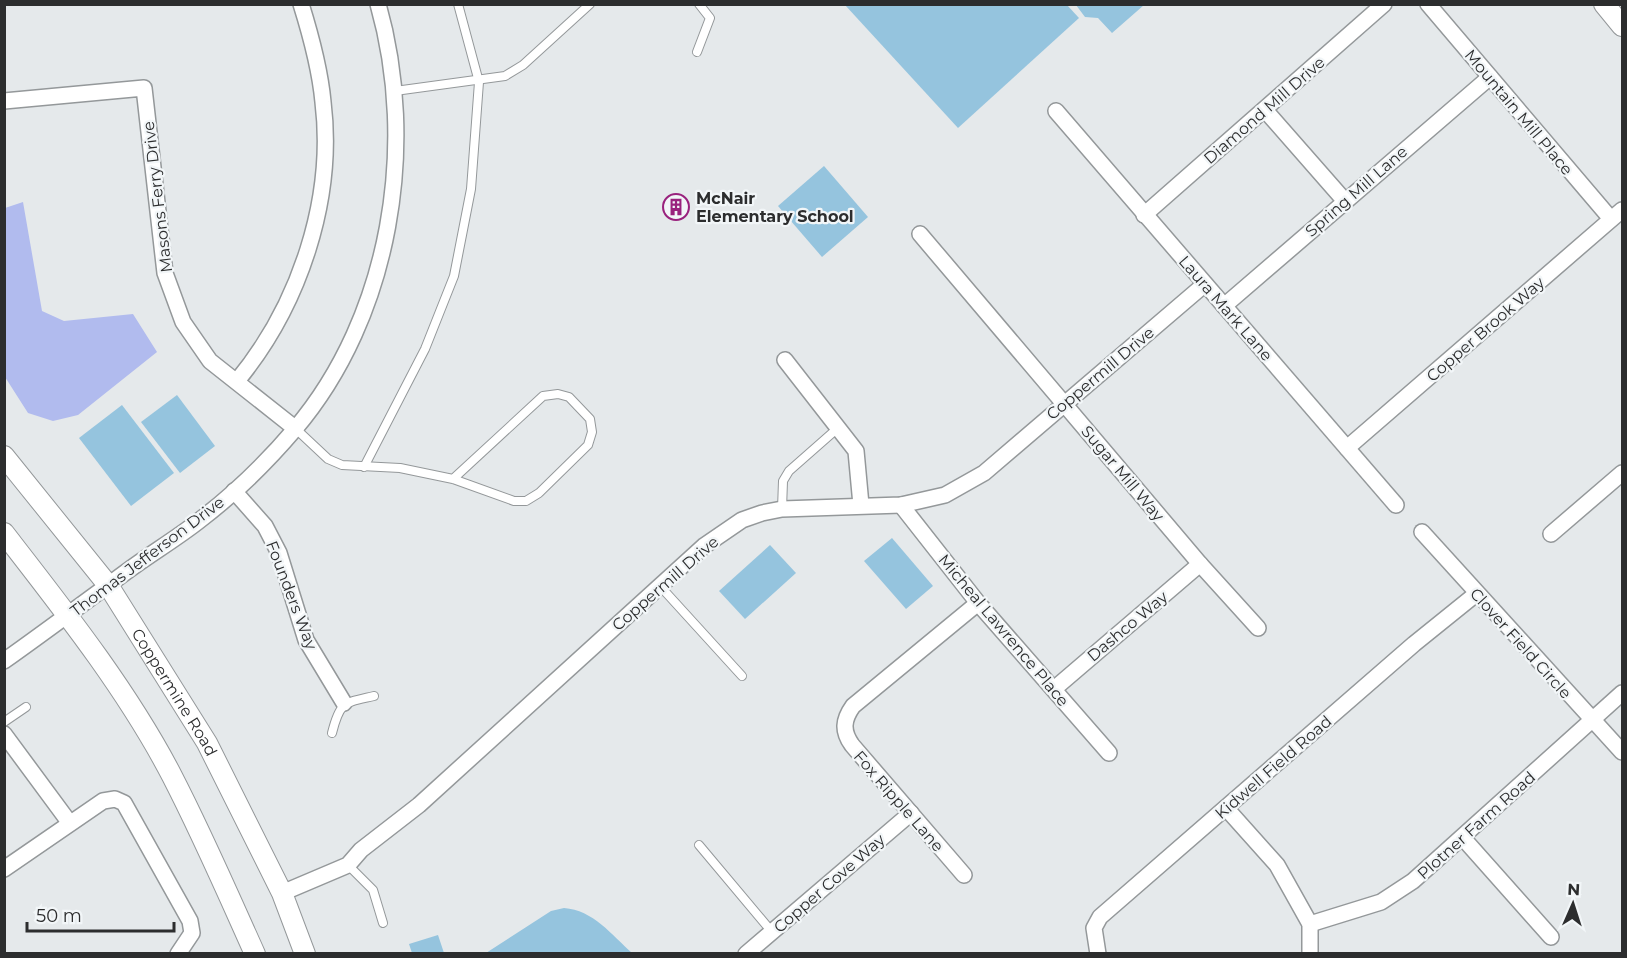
<svg xmlns="http://www.w3.org/2000/svg" width="1627" height="958" font-family="Montserrat,sans-serif">
<style>
.green{fill:#95c4de}
.water{fill:#b1bbee}
.lines{fill:none;stroke-linecap:round;stroke-linejoin:round}
.service-casing{stroke:#94989a;stroke-width:10}
.minor-casing{stroke:#94989a;stroke-width:18}
.tertiary-casing{stroke:#94989a;stroke-width:22}
.service{stroke:#fff;stroke-width:8}
.minor{stroke:#fff;stroke-width:15}
.tertiary{stroke:#fff;stroke-width:20}
.labels{text-anchor:middle;stroke-width:4.5;stroke-linejoin:round;paint-order:stroke}
.street-label{font-size:16px;fill:#2c2d2e;stroke:#f2f6f8}
.poi-label{font-size:16px;font-weight:bold;fill:#2c2d2e;stroke:#f2f6f8;text-anchor:start}
</style>
<rect width="100%" height="100%" fill="#e5e9eb"/>
<!-- green -->
<g class="green">
<polygon points="845,5 1067,5 1079,18 958,128"/>
<polygon points="1076,5 1144,5 1112,33 1098,18 1085,17"/>
<polygon points="824,166 868,217 822,257 778,206"/>
<polygon points="177,395 215,446 180,473 141,422"/>
<polygon points="122,405 174,473 131,506 79,438"/>
<polygon points="892,538 933,586 906,609 864,561"/>
<polygon points="770,545 796,573 745,619 719,591"/>
<path d="M564,908c29,2 48,27 68,45h-146l65,-42z"/>
<polygon points="438,935 444,953 412,953 409,944"/>
</g>
<!-- water -->
<polygon class="water" points="23,202 42,311 64,321 133,314 157,352 78,415 53,421 28,413 5,377 5,208"/>
<g class="lines">
<defs>
<g id="service">
<polyline points="697,52 710,18 699,4"/>
<polyline points="395,91 505,76 523,65 590,4"/>
<polyline points="296,429 328,459 342,465 400,468 453,479 514,501 526,501 539,493 588,445 592,432 590,419 569,397 558,394 543,396 453,479"/>
<polyline points="364,467 425,349 454,276 471,189 479,82 458,4"/>
<polyline points="782,509 783,481 789,471 839,427"/>
<polyline points="660,586 742,676"/>
<polyline points="4,722 26,707"/>
<path d="M332,733c8,-32 12,-30 42,-37"/>
<polyline points="699,845 772,932"/>
<polyline points="348,865 373,890 383,923"/>
</g>
<g id="minor">
<polyline points="1428,4 1611,219"/>
<polyline points="4,101 144,88 165,273 183,322 210,361 296,429"/>
<polyline points="1265,110 1344,200"/>
<polyline points="1056,111 1396,505"/>
<polyline points="1144,215 1384,4"/>
<polyline points="920,234 1200,564 1258,628"/>
<polyline points="1224,306 1490,77"/>
<polyline points="785,360 856,451 861,505"/>
<path d="M237,381c62,-75 98,-181 86,-279 -3,-33 -12,-66 -22,-98"/>
<polyline points="1347,448 1622,210"/>
<polyline points="234,491 265,526 279,553 306,640 344,703"/>
<polyline points="901,505 978,603 1109,753"/>
<polyline points="1422,532 1622,752"/>
<polyline points="1551,534 1622,473"/>
<path d="M4,661c41,-29 81,-59 122,-89 24,-18 50,-33 74,-52 34,-26 67,-58 95,-91 96,-113 123,-284 83,-425"/>
<polyline points="1054,689 1200,564"/>
<polyline points="4,734 69,822"/>
<polyline points="1226,808 1277,865 1310,924 1310,954"/>
<polyline points="1463,838 1551,937"/>
<polyline points="4,869 103,801 115,799 124,803 190,921 192,933 178,954"/>
<path d="M964,875l-112,-130c-10,-14 -9,-25 1,-39l125,-103"/>
<polyline points="282,893 348,865 361,850 419,805 704,546 742,520 762,513 782,509 901,505 945,495 984,473 1205,284"/>
<polyline points="1310,924 1381,902 1413,881 1622,693"/>
<polyline points="746,954 911,813"/>
<polyline points="1098,954 1094,928 1100,917 1414,644 1476,594"/>
</g>
<g id="tertiary">
<polyline points="1604,4 1622,26"/>
<path id="s1" d="M4,456l104,129 99,158 75,150 23,61"/>
<path d="M4,533c59,76 124,158 168,243 30,58 56,118 83,178"/>
</g>
</defs>
<!-- service casing -->
<use href="#service" class="service-casing"/>
<!-- minor casing -->
<use href="#minor" class="minor-casing"/>
<!-- tertiary casing -->
<use href="#tertiary" class="tertiary-casing"/>
<!-- service -->
<use href="#service" class="service"/>
<!-- minor -->
<use href="#minor" class="minor"/>
<!-- tertiary -->
<use href="#tertiary" class="tertiary"/>
</g>
<!-- icons -->
<defs>
<symbol id="building-ring" viewBox="-11 -11 22 22"><circle r="9.5" fill="#f2f6f8" stroke="#99227d" stroke-width="1.5"/><path d="M-4-6H4V6H1V3H-1V6H-4ZM-2.5-4.3h1.7v1.8h-1.7ZM.8-4.3h1.7v1.8H.8ZM-2.5-1h1.7V.8h-1.7ZM.8-1h1.7V.8H.8Z" fill="#99227d"/></symbol>
</defs>
<g fill-rule="evenodd">
<use href="#building-ring" x="661" y="192" width="30" height="30"/>
</g>
<g class="labels">
<!-- street labels -->
<g class="street-label">
<text transform="translate(1264 110) rotate(-41)" y="6">Diamond Mill Drive</text>
<text transform="translate(1519 112) rotate(50)" y="6">Mountain Mill Place</text>
<text transform="translate(1356 191) rotate(-41)" y="6">Spring Mill Lane</text>
<text transform="translate(157 197) rotate(-97)" y="6">Masons Ferry Drive</text>
<text transform="translate(1226 308) rotate(49)" y="6">Laura Mark Lane</text>
<text transform="translate(1485 329) rotate(-41)" y="6">Copper Brook Way</text>
<text transform="translate(1100 373) rotate(-40)" y="6">Coppermill Drive</text>
<text transform="translate(1123 473) rotate(50)" y="6">Sugar Mill Way</text>
<text transform="translate(147 556) rotate(-37)" y="6">Thomas Jefferson Drive</text>
<text transform="translate(665 583) rotate(-41)" y="6">Coppermill Drive</text>
<text transform="translate(292 595) rotate(69)" y="6">Founders Way</text>
<text transform="translate(1127 626) rotate(-40)" y="6">Dashco Way</text>
<text transform="translate(1004 630) rotate(50)" y="6">Micheal Lawrence Place</text>
<text transform="translate(1521 643) rotate(48)" y="6">Clover Field Circle</text>
<text dy="6" stroke="none"><textPath href="#s1" startOffset="292">Coppermine Road</textPath></text>
<text transform="translate(1273 767) rotate(-41)" y="6">Kidwell Field Road</text>
<text transform="translate(899 801) rotate(49)" y="6">Fox Ripple Lane</text>
<text transform="translate(1476 825) rotate(-42)" y="6">Plotner Farm Road</text>
<text transform="translate(829 883) rotate(-41)" y="6">Copper Cove Way</text>
</g>
<!-- poi labels -->
<g class="poi-label">
<text x="696" y="204">McNair<tspan x="696" dy="18">Elementary School</tspan></text>
</g>
</g>
<!-- border -->
<rect width="1627" height="958" fill="none" stroke="#2c2d2e" stroke-width="12"/>
<!-- north arrow -->
<g transform="translate(1573 904) rotate(3)" stroke="#f2f6f8" stroke-width="4.5" paint-order="stroke">
<path d="M0-4.5L10 22L0 15L-10 22Z" fill="#2c2d2e"/>
<text y="-9" font-size="16" font-weight="bold" text-anchor="middle" fill="#2c2d2e">N</text>
</g>
<!-- scale -->
<path d="M27 922v9h147v-9" fill="none" stroke="#2c2d2e" stroke-width="3"/>
<text x="36" y="922" font-size="18" fill="#2c2d2e" stroke="#f2f6f8" stroke-width="4.5" paint-order="stroke">50 m</text>
</svg>
